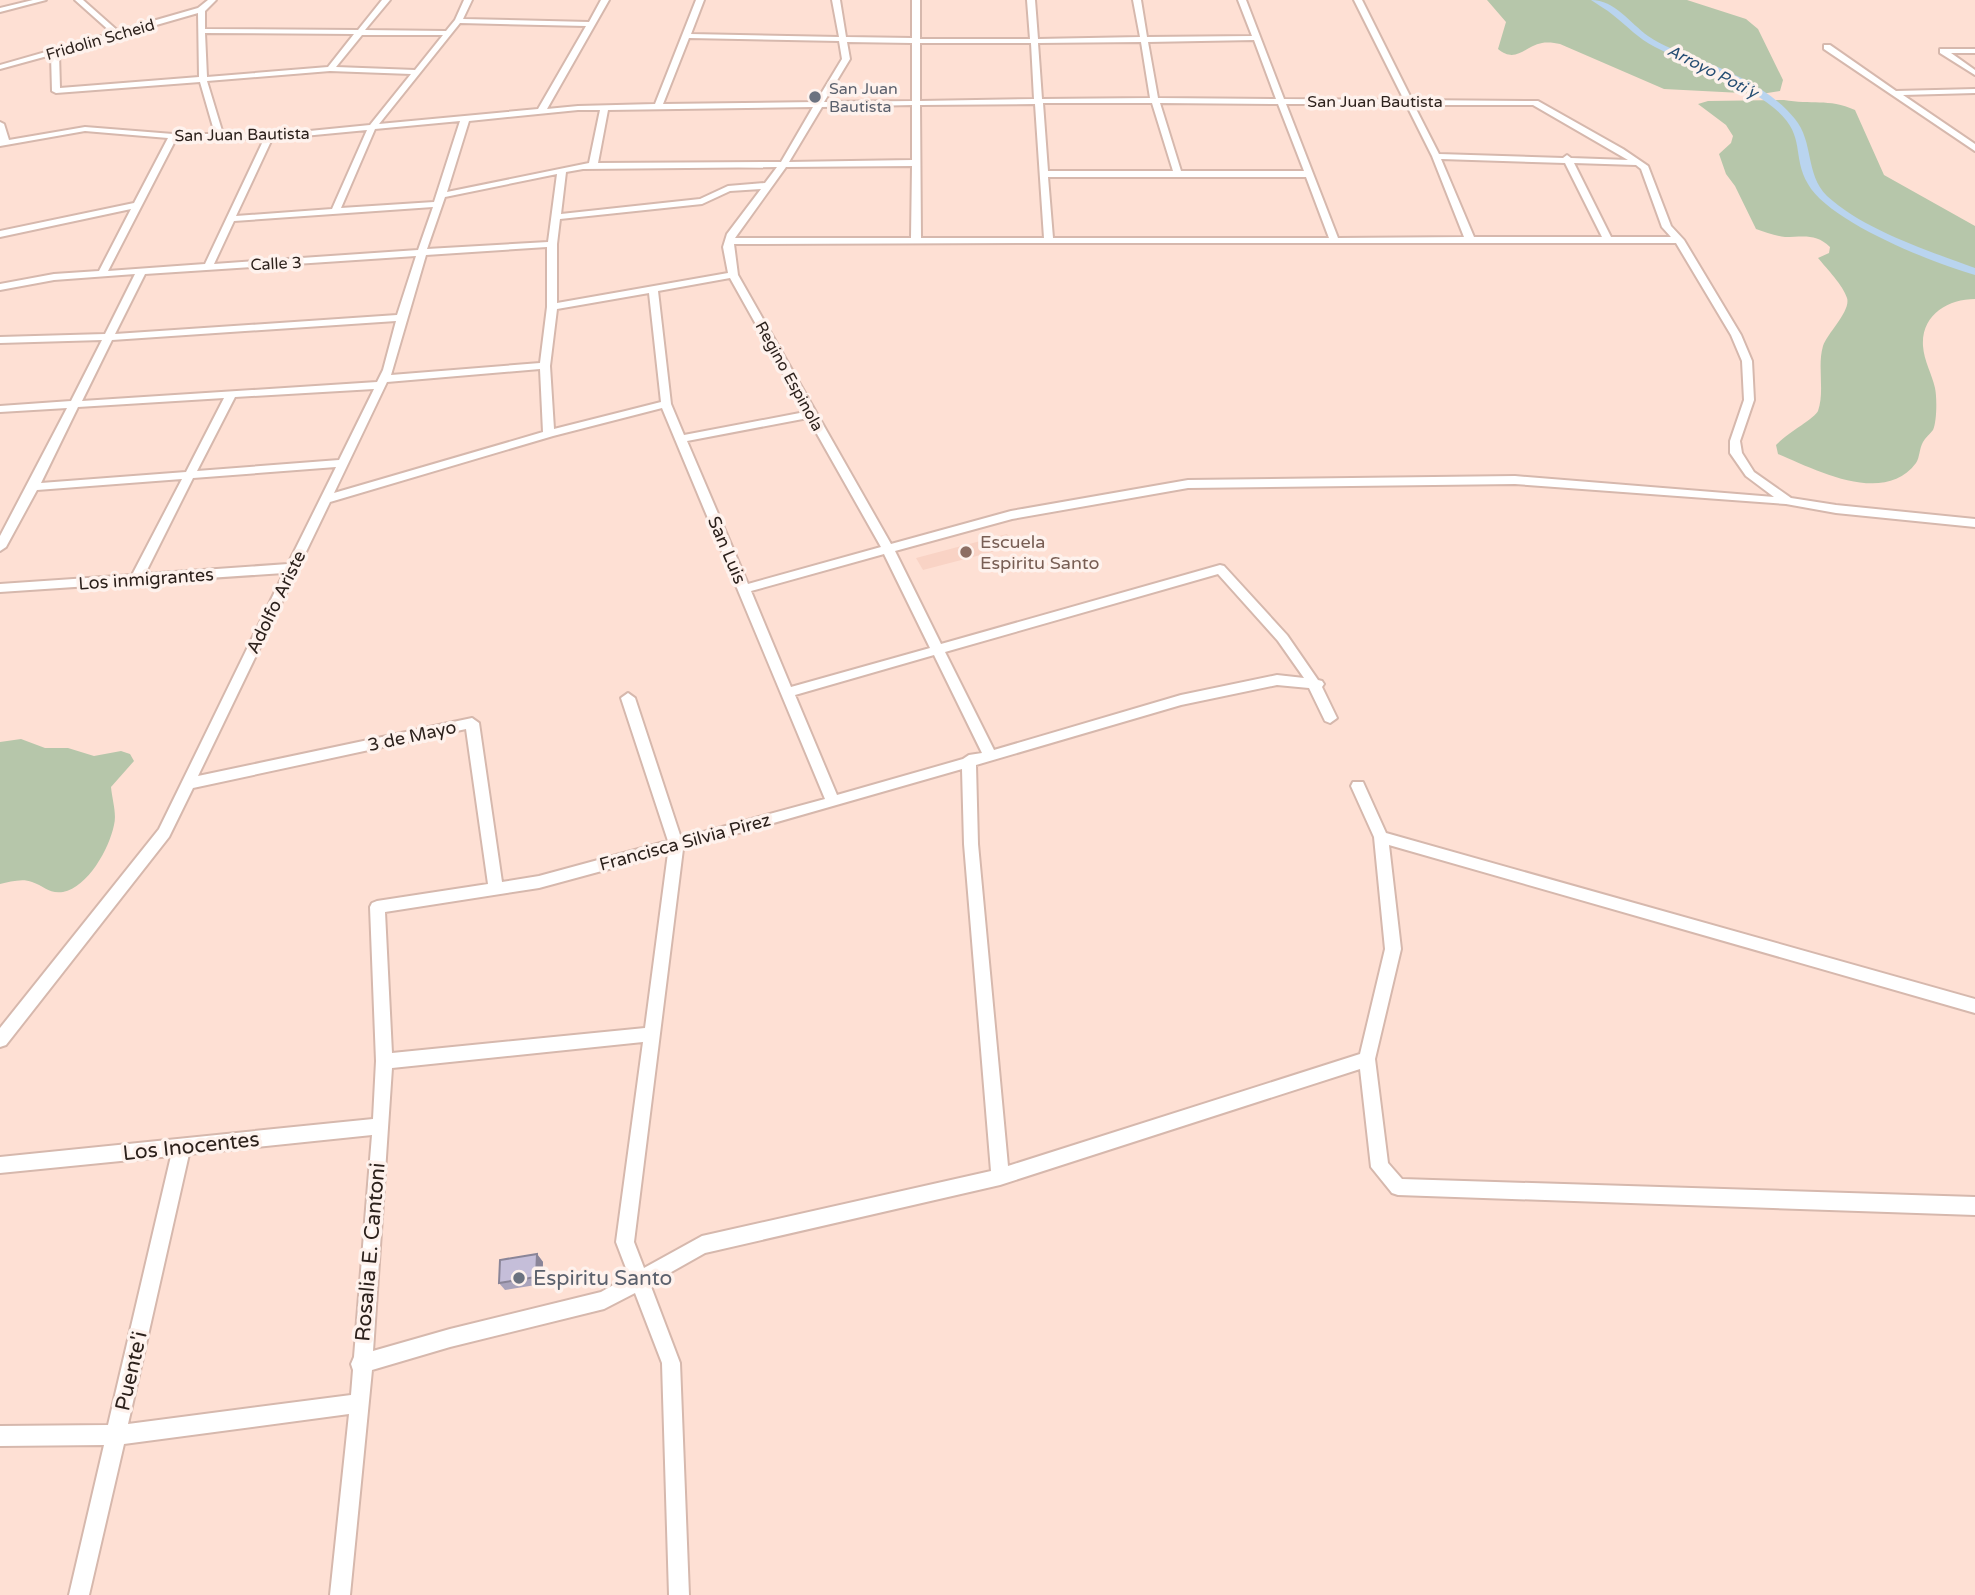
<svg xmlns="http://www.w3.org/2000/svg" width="1975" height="1595" font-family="'Varela Round',sans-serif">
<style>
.built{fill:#f9d3c5}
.green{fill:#b6c6aa}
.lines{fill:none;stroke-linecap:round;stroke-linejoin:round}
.canal{fill:#b9d4ef;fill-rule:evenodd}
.street-casing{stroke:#d6b8ad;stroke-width:4}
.street{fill:#fff;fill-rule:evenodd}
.wall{fill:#a9a3bb}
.shaded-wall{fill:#8a8598}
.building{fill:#c5bed9;stroke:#8a8598;stroke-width:2}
.worship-dot{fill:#6b7280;stroke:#fef2ed;stroke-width:2.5}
.education-dot{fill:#8d6e63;stroke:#fef2ed;stroke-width:2.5}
.labels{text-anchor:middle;stroke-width:7;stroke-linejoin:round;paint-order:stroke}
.far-street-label{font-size:16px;fill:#2c211c;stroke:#fef2ed}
.far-water-label{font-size:16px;font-style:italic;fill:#254d73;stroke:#fef2ed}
.far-worship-label{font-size:16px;fill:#5b616d;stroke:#fef2ed;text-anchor:start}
.education-label{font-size:18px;fill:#785e54;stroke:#fef2ed;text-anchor:start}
.street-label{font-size:18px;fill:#2c211c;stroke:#fef2ed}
.near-street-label{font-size:21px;fill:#2c211c;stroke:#fef2ed}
.near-worship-label{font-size:21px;fill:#5b616d;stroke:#fef2ed;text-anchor:start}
</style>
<rect width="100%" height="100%" fill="#fee0d4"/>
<!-- built -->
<polygon class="built" points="1007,534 1015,546 923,570 916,558"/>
<!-- green -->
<g class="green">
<path d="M1487,0h200l59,19 12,10 25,51 -3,11 -19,3 -97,-5 -104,-45c-5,-1 -12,-2 -18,-1 -17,3 -26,21 -44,6l8,-27z"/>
<path d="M1784,100c27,5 44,-2 71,10l29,65 91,51v73c-27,0 -54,16 -52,47 1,15 9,28 12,42 2,9 2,34 -2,42 -3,4 -8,8 -10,12 -4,7 -3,15 -7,21 -32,43 -100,7 -138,-9l-2,-9c10,-11 39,-27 42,-34 7,-20 -1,-45 5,-65 5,-14 28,-35 24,-48 -4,-13 -20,-29 -29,-40l11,-5 1,-6c-14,-14 -27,-10 -45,-10 -10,-1 -20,-5 -29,-8l-21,-43 -9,-12 -7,-20 12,-11 2,-7 -7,-11 -28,-21 10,-3z"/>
<path d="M21,739l24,9h23l26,8 27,-5 9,3 4,7 -23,26c1,12 6,27 3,38 -5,24 -26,62 -51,67 -14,2 -19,-6 -31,-10 -10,-4 -22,0 -32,2v-142z"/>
</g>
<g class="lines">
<!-- canal -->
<path class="canal" d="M1591,0c24,0 39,23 57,36 14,10 32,16 48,22 35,14 75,31 99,61 19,23 10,55 32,77 37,34 102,55 148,72v7c-42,-12 -146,-53 -167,-91 -17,-29 -1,-49 -34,-76 -35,-29 -79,-40 -119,-61 -16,-8 -28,-21 -42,-32 -7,-6 -15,-10 -22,-15z"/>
<defs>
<g id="street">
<polygon points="33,0 46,0 0,12 0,8"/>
<path d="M75,0h8l35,31 80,-23 10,-8h8l-11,11v18l153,1 24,-30h8l-25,30 81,1 9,-11 9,-20h8l-9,19 126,3 12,-22h8l-62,109 31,-3 77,-2 41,-104h8l-13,34 148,3 -7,-37h8l6,37 66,1v-38h8v39h110l-3,-39h8l3,39 102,-2 -7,-37h8l6,37 105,-1 -14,-36h8l38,99 120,1 -50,-100h8l50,100 126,1 85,48 25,17 23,60 13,14 57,95 11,26 2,39 -14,41 2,12 12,19 37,26 45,7 139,14v8l-139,-14 -50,-9 -271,-20 -327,4 -176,31 -117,32 46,93 279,-79 4,1 63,69 31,45 4,1 2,3 -2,3 15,31 -7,5 -5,-2 -16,-33 -32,-3 -96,20 -205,60 2,79 30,322 352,-112 25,-105 -11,-112 -23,-51 2,-4h10l23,51 589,166v14l-586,-168 12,104 -26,110 13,104 14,16 573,18v18l-577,-20 -6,-2 -21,-26 -11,-98 -360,116 -295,68 -55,31 30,79 9,232h-20l-7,-232 -27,-70 -31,16 -154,38 -78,23 -22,225h-20l19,-181 -225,30 -35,151h-20l35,-150 -104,1v-20l108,-1 63,-269 -171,17v-16l373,-38 3,-58 -6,-154 2,-4 5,-2 111,-17 -22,-155 -273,59 -24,49 -163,208 -6,2v-19l159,-199 125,-256 -284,19v-8l132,-9 50,-96 -145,11 -31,57 -6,4v-15l67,-128 -67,4v-6l71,-5 31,-61 -102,3v-6l105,-3 30,-60 -81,6 -54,10v-6l54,-10 45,-3 32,-62 -131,28v-6l134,-28 34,-65 -83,-7 -85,15v-24l4,2 5,16 76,-13 88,7h42l-15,-52 -144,11 -4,-2 -1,-36 -51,14v-4l112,-32zM198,13l1,64 -139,11 -1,-35zM460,23l126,3 -48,83 -159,15zM205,33l149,1 -26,33 -121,10zM362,35h81l-28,35 -79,-3zM689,38l150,3 3,18 -26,43 -153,2zM1254,40l22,59 -118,-1 -10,-56zM847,42l65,1v58l-88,1 26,-43zM1141,42l9,56 -108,1 -4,-56zM920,43h111l3,56 -114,2zM330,71l81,3 -41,51 -101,10 -46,-1 -16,-53zM1043,103h109l21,68h-125zM1160,103l118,1 26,67h-123zM1035,104l9,134h-123l-1,-133zM1286,104h120l26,52 32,81 -126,1zM912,105v55l-123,2 33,-55zM1414,105h119l95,55 -57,-2 -4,-3 -4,3 -124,-4zM813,107l-32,55 -183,1 10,-53zM578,110h22l-11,53 -142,29 22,-71zM460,121l-26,81 -93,6 34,-79zM367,130l-35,79 -96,7 36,-77zM176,139h88l-59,125 -97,7zM1441,159l124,4 37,74h-128zM1574,163l62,2 5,4 21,58 9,10h-60zM912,166l-1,72h-176l51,-71zM777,167l-12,16 -37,3 -28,13 -139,15 5,-42 17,-3zM557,174l-9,68 -121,7 18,-52zM1048,177h258l23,61h-276zM761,189l-34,45 -4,13 5,26 -171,30v-59l3,-25 142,-15 28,-13zM433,207l-15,43 -204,14 20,-43zM1045,243h631l55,92 11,26 2,39 -14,41v12l16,23 28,21 -259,-21 -327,4 -177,31 -120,33 -153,-269 -4,-31zM547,247v60l-7,56 -149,12 35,-120zM416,256l-19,59 -282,19 30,-60zM730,278l75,134 -121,23 -13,-31 -13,-113zM649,293l12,109 -107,27 -4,-63 7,-57zM396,321l-13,49 -6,12 -295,19 30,-61zM540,369l3,63 -209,61 53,-111zM374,389l-35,71 -142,11 38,-74zM224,398l-38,74 -145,11 37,-76zM662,408l163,391 -144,39 -46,-140 -7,-5 -7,5 47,143 -129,35 -37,6 -23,-159 -7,-5 -274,58 132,-274 223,-66zM808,418l73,129 -133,37 -61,-143zM336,467l-48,97 -143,10 48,-96zM884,554l46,94 -139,39 -40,-96zM1218,574l60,67 26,37 -27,-3 -96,20 -187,55 -49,-98zM934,655l48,98 -13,2 -6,4 -126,36 -42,-100zM962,769l2,75 27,327 -289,65 -58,32 -10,-26 49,-393zM668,853l-23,175 -253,25 -7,-141 154,-24zM643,1042l-27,200 13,34 -28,16 -151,37 -77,22 19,-283zM372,1135l-18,222 -3,7 2,6 -2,25 -223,29 61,-270z"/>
<polygon points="1824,45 1830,45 1896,91 1975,89 1975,93 1903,95 1975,144 1975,151 1824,49"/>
<polygon points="1943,49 1975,49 1975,53 1951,53 1975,70 1975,75 1940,53 1940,49"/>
</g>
</defs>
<!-- street casing -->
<use href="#street" class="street-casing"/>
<!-- street -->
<use href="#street" class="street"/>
</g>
<!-- wall -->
<polygon class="wall" points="537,1254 543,1262 542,1284 505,1290 499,1283"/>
<!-- shaded-wall -->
<polygon class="shaded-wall" points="537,1254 543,1262 542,1284 536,1277"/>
<!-- building -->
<polygon class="building" points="537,1254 536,1277 499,1283 500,1260"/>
<!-- markers -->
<g class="worship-dot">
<circle cx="815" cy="97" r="7"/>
<circle cx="519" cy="1278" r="7"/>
</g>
<circle class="education-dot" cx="966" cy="552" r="7"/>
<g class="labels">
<!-- far-street labels -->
<g class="far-street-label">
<text transform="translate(100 39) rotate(-16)" y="6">Fridolin Scheid</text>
<text x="1375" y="107">San Juan Bautista</text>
<text transform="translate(242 134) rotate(-1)" y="6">San Juan Bautista</text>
<text transform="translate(276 263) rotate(-3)" y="6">Calle 3</text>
<text transform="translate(790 376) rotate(61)" y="6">Regino Espinola</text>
</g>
<!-- far-water labels -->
<g class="far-water-label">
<text transform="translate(1713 71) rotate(27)" y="6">Arroyo Poti´y</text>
</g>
<!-- far-worship labels -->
<g class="far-worship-label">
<text x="829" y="94">San Juan<tspan x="829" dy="18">Bautista</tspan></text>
</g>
<!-- education labels -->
<g class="education-label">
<text x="980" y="548">Escuela<tspan x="980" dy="21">Espiritu Santo</tspan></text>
</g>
<!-- street labels -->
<g class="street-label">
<text transform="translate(727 550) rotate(67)" y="6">San Luis</text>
<text transform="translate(146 579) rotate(-4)" y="6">Los inmigrantes</text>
<text transform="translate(276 602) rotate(-64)" y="6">Adolfo Ariste</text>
<text transform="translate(412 736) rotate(-12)" y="6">3 de Mayo</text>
<text transform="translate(685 842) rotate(-15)" y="6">Francisca Silvia Pirez</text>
</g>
<!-- near-street labels -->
<g class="near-street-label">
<text transform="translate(191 1146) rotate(-6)" y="7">Los Inocentes</text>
<text transform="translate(370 1252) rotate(-85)" y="7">Rosalia E. Cantoni</text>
<text transform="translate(131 1371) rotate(-77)" y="7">Puente'i</text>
</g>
<!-- near-worship labels -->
<g class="near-worship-label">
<text x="533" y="1285">Espiritu Santo</text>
</g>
</g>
</svg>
